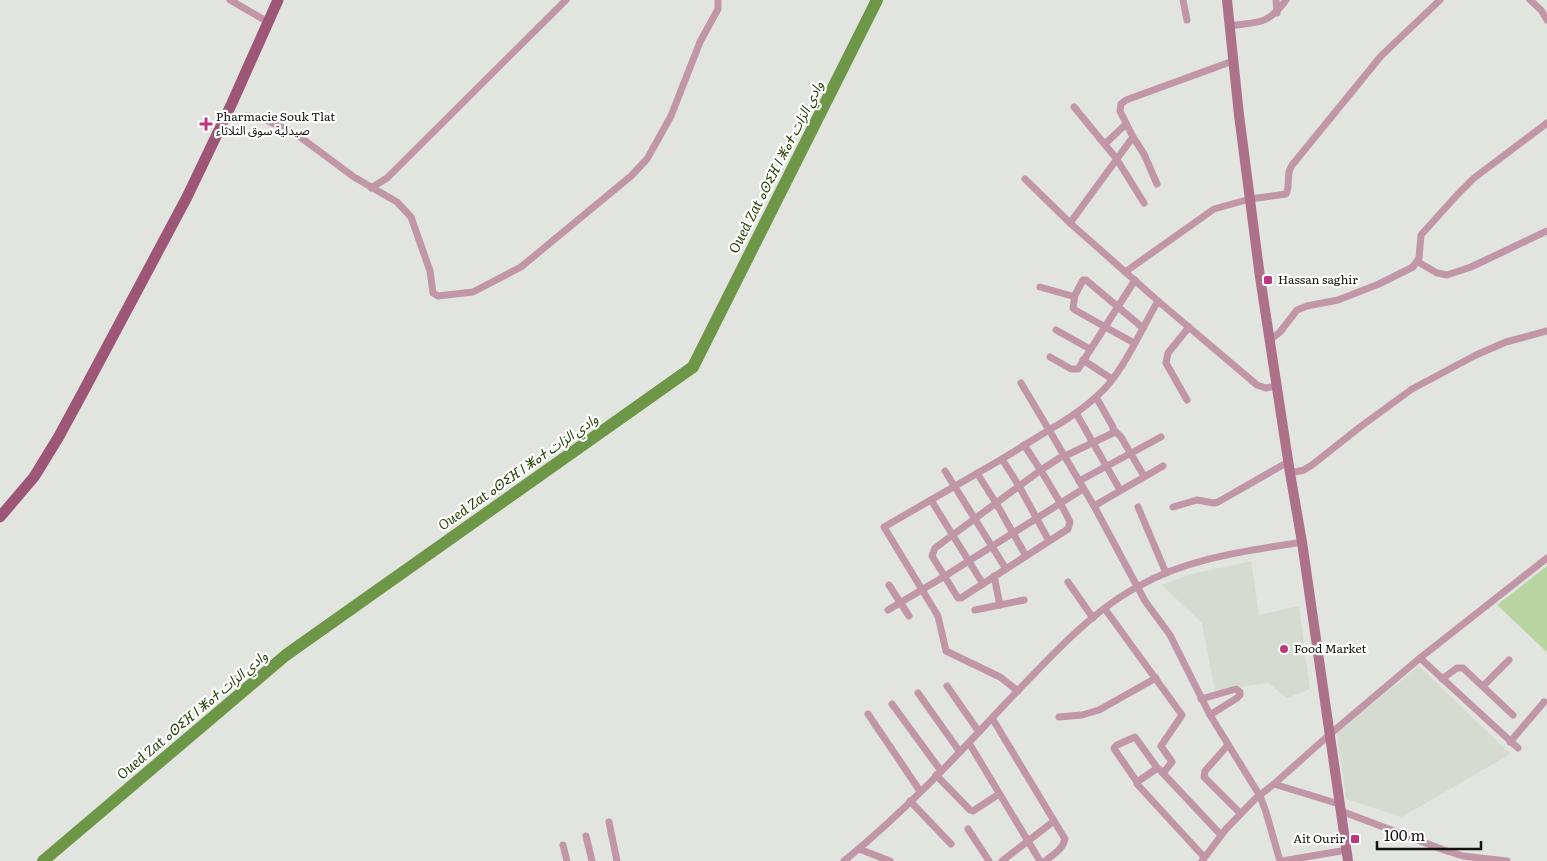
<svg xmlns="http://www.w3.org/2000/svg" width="1547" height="861" font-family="Literata,'Noto Sans Arabic','Noto Sans Tifinagh',serif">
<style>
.built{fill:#d5dbd0}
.pitch{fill:#b8d5a1}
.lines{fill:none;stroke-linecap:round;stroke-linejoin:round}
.river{stroke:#6d9747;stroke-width:12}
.street{stroke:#c197a7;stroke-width:7}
.secondary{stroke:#ad718a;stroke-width:10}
.primary{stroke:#9d5675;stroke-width:11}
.poi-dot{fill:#bd387c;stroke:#fff;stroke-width:2}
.labels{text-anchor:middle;stroke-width:4.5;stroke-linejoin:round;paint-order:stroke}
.poi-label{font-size:12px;fill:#121211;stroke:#fff;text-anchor:start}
.water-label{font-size:14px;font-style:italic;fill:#294509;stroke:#fff}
</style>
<rect width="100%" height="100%" fill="#e2e4e0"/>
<!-- built -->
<g class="built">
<polygon points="1251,561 1259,615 1299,606 1310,689 1287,698 1268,683 1215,691 1202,623 1162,585 1192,574"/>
<polygon points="1419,666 1510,754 1402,817 1346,799 1337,733"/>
</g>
<!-- pitch -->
<polygon class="pitch" points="1547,566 1547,652 1497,605"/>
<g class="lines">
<!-- river -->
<polyline class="river" points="43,861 286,655 693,367 877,0"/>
<!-- street -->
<g class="street">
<polyline points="230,0 268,22"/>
<polyline points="1183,0 1187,20"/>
<polyline points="1276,0 1277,13"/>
<polyline points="1530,0 1541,10 1547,20"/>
<path d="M1229,26c29,-4 39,-1 57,-26"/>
<polyline points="1233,61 1126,100 1121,104 1120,111 1133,137 1070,223 1158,301 1257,385 1266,388 1277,386"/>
<polyline points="1074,107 1116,158 1144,203"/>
<polyline points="247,116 260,117 296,134 354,177 397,202 411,217 430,271 433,293 438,296 473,292 521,267 631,176 647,159 671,116 700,42 718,9 718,0"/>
<polyline points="1133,137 1144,154 1157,184"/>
<polyline points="1105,144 1126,124"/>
<polyline points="1025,179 1070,223"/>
<polyline points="371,188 387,178 566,0"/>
<polyline points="1418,262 1437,273 1447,275 1471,267 1547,231"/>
<path d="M1125,272l89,-63 36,-10 36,-5c5,-10 -1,-21 7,-30l88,-108 59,-56"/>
<polyline points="1040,287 1072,296 1075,295 1083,280 1086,280 1143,328"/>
<polyline points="1075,295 1073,308 1075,310 1134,343"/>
<path d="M1158,301c-16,27 -31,62 -51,85 -17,19 -37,32 -58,44l45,76 51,95 25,34 40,80 50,81 6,16 14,49"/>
<polyline points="1056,330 1090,349"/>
<polyline points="1270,340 1280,332 1297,310 1307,306 1338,300 1379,284 1413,267 1419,258 1421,235 1457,195 1474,178 1547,123"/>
<polyline points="1050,357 1071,369 1078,369 1135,280"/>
<polyline points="1083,360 1112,379"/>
<polyline points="1187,400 1166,363 1168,353 1189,327"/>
<polyline points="1076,413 1120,490"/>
<polyline points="1114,430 1121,437 1144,476"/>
<path d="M1024,445c17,25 33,50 46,77l-2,7 -107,69h-3l-26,-42 3,-8 106,-78 23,-15"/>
<polyline points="1065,456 1113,433 1113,427 1096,397"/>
<polyline points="1002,459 1019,486 1049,541"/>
<polyline points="945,471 1006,569"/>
<polyline points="977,473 996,503 1026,556"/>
<polyline points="1290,473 1304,470 1312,465 1360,427 1412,389 1476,355 1506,342 1547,331"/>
<polyline points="1079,481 1161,437"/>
<polyline points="931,500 983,584"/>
<polyline points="1094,506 1163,466"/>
<polyline points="1138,507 1166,573"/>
<polyline points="1173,507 1197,500 1214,503 1218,502 1288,462"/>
<polyline points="994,576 1000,605"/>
<polyline points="1068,582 1093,618"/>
<polyline points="889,585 909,616"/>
<polyline points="1105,609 1182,715 1161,746 1172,762 1163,773"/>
<polyline points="888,610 945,576 1083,489"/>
<polyline points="975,610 1024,600"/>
<polyline points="1420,658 1518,748"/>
<polyline points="1442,679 1457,668 1463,668 1513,715"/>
<polyline points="947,686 979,732"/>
<polyline points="1483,686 1509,660"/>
<polyline points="1018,691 1000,677 946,651 938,616 884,527 1002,459 1049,430 1021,383"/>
<polyline points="918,693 960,752"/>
<polyline points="1201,699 1236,689 1240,692 1240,695 1237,698 1210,715"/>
<polyline points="892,704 941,771"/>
<polyline points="868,714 920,791"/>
<polyline points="1059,717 1082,715 1099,710 1156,678"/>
<path d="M992,718l73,121c-2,10 -12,16 -20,22"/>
<polyline points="1510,742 1544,702"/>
<polyline points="969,743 1040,861"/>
<polyline points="1228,745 1205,771 1204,777 1240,813"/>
<polyline points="936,775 970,810 973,811 999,794"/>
<polyline points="1137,782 1115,750 1114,748 1117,745 1135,737 1158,769"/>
<polyline points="1274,784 1339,804"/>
<polyline points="910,801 951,844"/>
<polyline points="1341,811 1444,850 1463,856 1507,861"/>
<polyline points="609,822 617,861"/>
<polyline points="968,829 989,861"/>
<polyline points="586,836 592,861"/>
<polyline points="563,845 567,861"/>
<polyline points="859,849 890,861"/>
<polyline points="1204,857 1137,784 1137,782 1156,769 1159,769 1221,835"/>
<path d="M844,861c58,-47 111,-103 162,-158 39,-40 83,-91 133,-117 49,-28 108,-35 163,-44"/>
<polyline points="1002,861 1054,821"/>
<polyline points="1202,861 1226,829 1255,799 1274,784 1329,735 1420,658 1547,558"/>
<polyline points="1282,861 1347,850"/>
</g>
<!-- secondary -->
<polyline class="secondary" points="1227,0 1239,115 1260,277 1290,473 1302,542 1348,861"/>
<!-- primary -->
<polyline class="primary" points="0,517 34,477 58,438 83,392 187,197 232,103 278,0"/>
</g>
<!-- markers -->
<g class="poi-dot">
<path d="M203.5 116.5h5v5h5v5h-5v5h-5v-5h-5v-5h5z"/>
<rect x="1263" y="275" width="10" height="10" rx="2.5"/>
<circle cx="1284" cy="649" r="5"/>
<rect x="1350" y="834" width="10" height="10" rx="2.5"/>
</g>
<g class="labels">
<!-- poi labels -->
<g class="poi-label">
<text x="216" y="121">Pharmacie Souk Tlat<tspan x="216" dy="14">صيدلية سوق الثلاثاء</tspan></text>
<text x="1278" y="284">Hassan saghir</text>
<text x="1294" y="653">Food Market</text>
<text x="1345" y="843" text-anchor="end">Ait Ourir</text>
</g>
<!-- water labels -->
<g class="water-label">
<text transform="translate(776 167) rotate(-63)" y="5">Oued Zat ⴰⵙⵉⴼ ⵏ ⵥⴰⵜ وادي الزات</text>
<text transform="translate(518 472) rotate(-35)" y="5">Oued Zat ⴰⵙⵉⴼ ⵏ ⵥⴰⵜ وادي الزات</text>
<text transform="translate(192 715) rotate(-40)" y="5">Oued Zat ⴰⵙⵉⴼ ⵏ ⵥⴰⵜ وادي الزات</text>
</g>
</g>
<!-- scale -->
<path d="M1377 841v8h104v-8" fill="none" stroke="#121211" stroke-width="2.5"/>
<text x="1384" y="841" font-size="15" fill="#121211" stroke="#ffffff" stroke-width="4" paint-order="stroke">100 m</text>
</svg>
